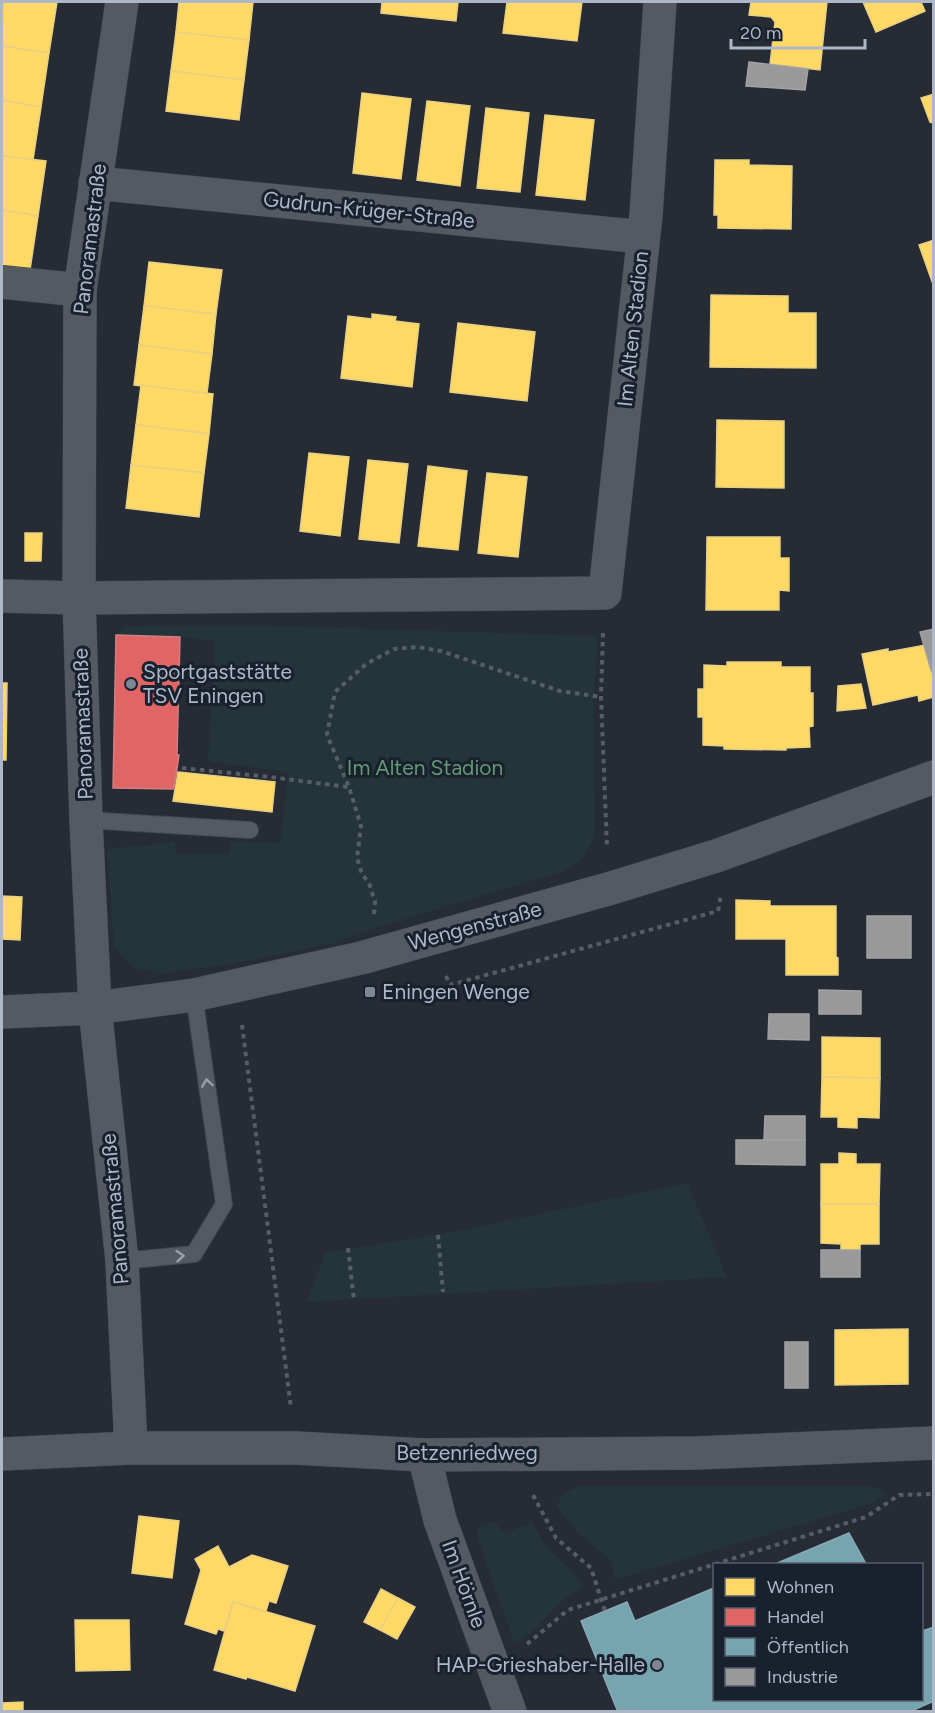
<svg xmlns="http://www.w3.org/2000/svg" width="935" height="1713" font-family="Figtree,sans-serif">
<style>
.green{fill:#23353a}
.homes{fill:#ffd966;stroke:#e7cf83;stroke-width:1.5}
.shops{fill:#e06666;stroke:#d17e83;stroke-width:1.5}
.public{fill:#76a5af;stroke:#87aab6;stroke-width:1.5}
.industry{fill:#999;stroke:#9fa2a7;stroke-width:1.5}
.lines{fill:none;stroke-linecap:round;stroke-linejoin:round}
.lane-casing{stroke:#42464d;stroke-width:18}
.street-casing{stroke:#42464d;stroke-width:34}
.path{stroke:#575d65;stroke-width:4;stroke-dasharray:4.5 4.5;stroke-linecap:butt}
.lane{stroke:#555a62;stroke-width:16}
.street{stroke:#555a62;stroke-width:33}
.oneway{stroke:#98a0ae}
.poi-dot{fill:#7e8694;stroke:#19212f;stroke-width:2}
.labels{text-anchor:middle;stroke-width:6;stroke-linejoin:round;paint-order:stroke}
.street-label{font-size:21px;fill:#aeb7c7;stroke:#19212f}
.poi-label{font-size:21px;fill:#aeb7c7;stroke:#19212f;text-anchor:start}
.park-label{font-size:21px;fill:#649972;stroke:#19212f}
</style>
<rect width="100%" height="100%" fill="#262b34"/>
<!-- green -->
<g class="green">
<polygon points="242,625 598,636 594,697 595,835 584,857 564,871 372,929 336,943 232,964 159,974 132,967 114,948 107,849 175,842 176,854 230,853 230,841 280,843 288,772 211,762 208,757 215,641 180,637 116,635 123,626"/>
<polygon points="687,1183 727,1277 306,1302 326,1252 438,1235"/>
<polygon points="580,1486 870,1486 883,1490 885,1496 870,1504 615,1580 610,1559 579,1534 556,1506 564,1493"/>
<polygon points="494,1521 504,1534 532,1522 545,1545 577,1576 583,1587 562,1601 530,1634 514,1643 476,1533 479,1527"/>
</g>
<!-- homes -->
<g class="homes">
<polygon points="3,2 57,2 49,53 2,46"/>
<polygon points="179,2 253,2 249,40 176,32"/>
<polygon points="382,2 458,2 456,21 381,13"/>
<polygon points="507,2 582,2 577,41 503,33"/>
<polygon points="751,2 827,2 820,70 770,64 775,22 771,17 749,15"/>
<polygon points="863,2 921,2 925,11 876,32"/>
<polygon points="176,32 249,40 244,80 171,71"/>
<polygon points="2,46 49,53 41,107 2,100"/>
<polygon points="171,71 244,80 239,120 166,111"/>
<polygon points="362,93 411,99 401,179 353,173"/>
<polygon points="934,94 934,123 930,122 921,98"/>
<polygon points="2,100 41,107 33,160 2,156"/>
<polygon points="427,101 470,106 460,186 417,180"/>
<polygon points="486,108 529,113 520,192 477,188"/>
<polygon points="545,115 594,120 585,200 536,195"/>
<polygon points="2,156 46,161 38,216 2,210"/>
<polygon points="715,160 749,160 749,165 792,166 791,229 718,228 718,215 714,215"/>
<polygon points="2,210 38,216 30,270 2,266"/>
<polygon points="934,240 934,287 919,245"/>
<polygon points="149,262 222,270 216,314 144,306"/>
<polygon points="711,295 788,296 788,313 816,313 816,368 710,367"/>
<polygon points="144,306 216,314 212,354 139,345"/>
<polygon points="372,314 396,317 395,321 419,324 412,387 341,378 348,316 372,319"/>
<polygon points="458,323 535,332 527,401 450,392"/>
<polygon points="139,345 212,354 207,393 134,385"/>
<polygon points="141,385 213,394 209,434 136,425"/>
<polygon points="717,420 784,421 784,488 716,487"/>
<polygon points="136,425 209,434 204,473 131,465"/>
<polygon points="309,453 349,457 340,536 300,531"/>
<polygon points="368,460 408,464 399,543 359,539"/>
<polygon points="131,465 204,473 199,517 126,508"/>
<polygon points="428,466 467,471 458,550 418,546"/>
<polygon points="487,473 527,477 518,557 478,553"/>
<polygon points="25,533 42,533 41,561 25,561"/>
<polygon points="707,537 780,537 780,558 789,558 789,591 779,590 779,610 706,610"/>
<polygon points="925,645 934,685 934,697 919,701 918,695 873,705 862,654 888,649 888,652"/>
<polygon points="727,662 781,662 781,667 810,667 810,693 813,693 813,726 809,727 810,747 786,748 786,750 724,749 724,746 703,745 703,717 698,717 698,689 704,689 704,665 727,666"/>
<polygon points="2,683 7,683 6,760 2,760"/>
<polygon points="861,684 866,708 837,711 838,686"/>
<polygon points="178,772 275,782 272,812 173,801"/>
<polygon points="2,896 22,897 20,940 2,939"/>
<polygon points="736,900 770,901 770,906 836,906 836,957 838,958 838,975 786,975 786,939 736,939"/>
<polygon points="822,1037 880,1038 880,1078 822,1077"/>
<polygon points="822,1077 880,1078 879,1118 857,1117 857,1128 838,1127 838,1117 821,1117"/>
<polygon points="839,1153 856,1154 856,1164 880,1164 879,1204 821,1204 821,1164 839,1164"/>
<polygon points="821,1204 879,1204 879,1244 860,1244 860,1250 841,1250 841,1244 821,1243"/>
<polygon points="908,1329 908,1384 835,1385 835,1330"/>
<polygon points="139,1516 179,1521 172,1578 132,1573"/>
<polygon points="218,1546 229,1567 252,1555 288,1566 276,1603 269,1601 266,1611 233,1602 224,1631 218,1629 216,1634 185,1624 201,1570 195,1559"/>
<polygon points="381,1589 398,1598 380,1630 364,1622"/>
<polygon points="398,1598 415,1607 397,1639 380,1630"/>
<polygon points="233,1602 315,1626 295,1691 247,1677 246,1679 214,1670"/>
<polygon points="75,1620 129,1620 130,1670 76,1671"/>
<polygon points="23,1702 23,1712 2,1712 2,1703"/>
</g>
<!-- shops -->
<polygon class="shops" points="116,635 180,637 177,755 179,755 174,789 113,788"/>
<!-- public -->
<g class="public">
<polygon points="849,1533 866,1564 773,1564 775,1564"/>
<polygon points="714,1588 714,1700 922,1700 922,1631 934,1627 934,1701 909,1712 618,1712 581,1621 627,1602 635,1621"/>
</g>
<!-- industry -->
<g class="industry">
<polygon points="749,62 808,69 805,90 746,86"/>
<polygon points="934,629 934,670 931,670 920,632"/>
<rect x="867" y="916" width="44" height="42"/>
<polygon points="819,990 861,991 861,1014 819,1014"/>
<polygon points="769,1014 809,1014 809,1040 768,1039"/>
<polygon points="765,1116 805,1116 805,1140 764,1140"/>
<polygon points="736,1140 805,1140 805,1165 736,1164"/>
<rect x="821" y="1250" width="39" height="27"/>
<rect x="785" y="1342" width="23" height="46"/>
</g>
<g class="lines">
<defs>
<g id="lane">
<polyline points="86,820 250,830"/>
<polyline points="122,1261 194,1254 224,1204 194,995"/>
</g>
<g id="street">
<polyline points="122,2 80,290 79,598 86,820 95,1008 122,1261 131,1448"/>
<polyline points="95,183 643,237"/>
<polyline points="2,282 80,290"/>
<polyline points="2,596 79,598 605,593 646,215 660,2"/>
<polyline points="2,1012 95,1008 194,995 361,958 608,889 716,856 934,777"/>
<polyline points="2,1454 131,1448 296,1448 424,1455 696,1453 934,1443"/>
<polyline points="424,1455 440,1520 510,1712"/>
</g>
</defs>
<!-- lane casing -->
<use href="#lane" class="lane-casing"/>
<!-- street casing -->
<use href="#street" class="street-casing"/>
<!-- path -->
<g class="path">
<polyline points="603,633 601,697 607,847"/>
<polyline points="182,768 270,777 348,787"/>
<polyline points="374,914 375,902 369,883 362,874 357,858 361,826 349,787 327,735 335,692 366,664 394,649 418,647 441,651 560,691 601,697"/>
<polyline points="446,976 450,985 718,911 721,895"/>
<polyline points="242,1025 291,1408"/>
<polyline points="438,1235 443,1292"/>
<polyline points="348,1248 354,1300"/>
<polyline points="533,1495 556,1538 591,1568 605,1611"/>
<polyline points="527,1644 568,1610 866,1517 899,1495 934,1494"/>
</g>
<!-- lane -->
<use href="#lane" class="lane"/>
<!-- street -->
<use href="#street" class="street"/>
</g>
<!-- one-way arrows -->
<defs><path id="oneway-chevron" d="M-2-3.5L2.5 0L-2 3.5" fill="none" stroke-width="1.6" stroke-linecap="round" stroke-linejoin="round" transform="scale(1.5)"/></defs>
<g class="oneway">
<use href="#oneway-chevron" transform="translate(207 1083) rotate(-98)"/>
<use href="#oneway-chevron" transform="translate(180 1256) rotate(-5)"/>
</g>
<!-- markers -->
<g class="poi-dot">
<circle cx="131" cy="684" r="6"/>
<rect x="364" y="986" width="12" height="12" rx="3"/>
<circle cx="657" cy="1665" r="6"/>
</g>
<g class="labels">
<!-- street labels -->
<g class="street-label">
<text transform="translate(369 210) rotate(6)" y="7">Gudrun-Krüger-Straße</text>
<text transform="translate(90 239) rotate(-83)" y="7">Panoramastraße</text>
<text transform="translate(633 329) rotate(-84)" y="7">Im Alten Stadion</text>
<text transform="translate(83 724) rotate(-92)" y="7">Panoramastraße</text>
<text transform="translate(475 926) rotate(-15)" y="7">Wengenstraße</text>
<text transform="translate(115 1209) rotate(-95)" y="7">Panoramastraße</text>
<text x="467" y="1460">Betzenriedweg</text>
<text transform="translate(464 1584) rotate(70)" y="7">Im Hörnle</text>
</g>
<!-- poi labels -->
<g class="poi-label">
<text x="143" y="679">Sportgaststätte<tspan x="143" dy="24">TSV Eningen</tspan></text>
<text x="382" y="999">Eningen Wenge</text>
<text x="645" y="1672" text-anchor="end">HAP-Grieshaber-Halle</text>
</g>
<!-- park labels -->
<g class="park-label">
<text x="425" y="775">Im Alten Stadion</text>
</g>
</g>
<!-- border -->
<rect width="935" height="1713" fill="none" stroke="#aeb7c7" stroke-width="6"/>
<!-- legend -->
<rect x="713" y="1563" width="210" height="138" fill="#19212f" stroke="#555d6c" stroke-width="1.5"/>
<rect x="725" y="1578" width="30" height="18" fill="#ffd966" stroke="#555d6c" stroke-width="1.5"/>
<text x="767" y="1593" font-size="18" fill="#aeb7c7">Wohnen</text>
<rect x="725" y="1608" width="30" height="18" fill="#e06666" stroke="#555d6c" stroke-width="1.5"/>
<text x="767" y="1623" font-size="18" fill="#aeb7c7">Handel</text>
<rect x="725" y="1638" width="30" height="18" fill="#76a5af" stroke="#555d6c" stroke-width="1.5"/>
<text x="767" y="1653" font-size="18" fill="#aeb7c7">Öffentlich</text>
<rect x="725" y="1668" width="30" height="18" fill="#999999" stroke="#555d6c" stroke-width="1.5"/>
<text x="767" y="1683" font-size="18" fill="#aeb7c7">Industrie</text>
<!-- scale -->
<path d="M731 39v9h134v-9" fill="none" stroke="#aeb7c7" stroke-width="3"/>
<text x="740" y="39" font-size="18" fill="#aeb7c7" stroke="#19212f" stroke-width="4.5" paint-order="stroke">20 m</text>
</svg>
